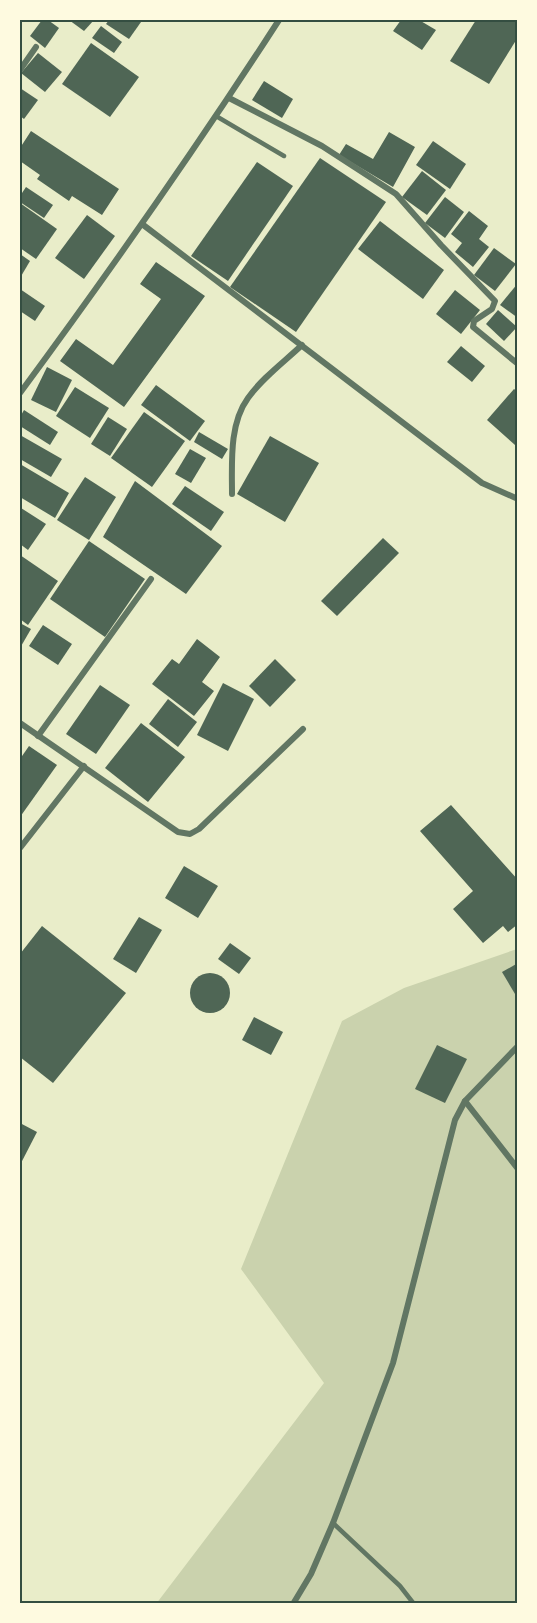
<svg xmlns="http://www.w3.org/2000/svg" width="537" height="1623" font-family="'Public Sans',sans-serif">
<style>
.green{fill:#cad2ad}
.building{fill:#4f6655}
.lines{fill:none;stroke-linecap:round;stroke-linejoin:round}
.service{stroke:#617663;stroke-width:4.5}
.minor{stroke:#617663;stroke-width:6}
.neatline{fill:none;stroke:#344e41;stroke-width:2}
</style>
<rect width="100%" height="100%" fill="#e9edc9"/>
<!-- green -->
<polygon class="green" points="517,949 517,1603 156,1604 324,1383 241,1269 342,1021 404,988"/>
<!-- building -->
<g class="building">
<polygon points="42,20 48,20 59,28 45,48 30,36"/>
<polygon points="69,20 94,20 84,31"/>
<polygon points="109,20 137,20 141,22 129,39 106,24"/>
<polygon points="401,20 419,20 436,30 422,50 393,31"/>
<polygon points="476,20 518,20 518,37 489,84 450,61"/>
<polygon points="101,26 122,42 114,53 92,38"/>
<polygon points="91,43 139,77 110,117 62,84"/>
<polygon points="38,53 62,72 45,92 21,73"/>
<polygon points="264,81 293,99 282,118 252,100"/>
<polygon points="20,88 38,100 24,119 20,116"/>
<polygon points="31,131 119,189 102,215 72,196 69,201 37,179 40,175 20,161 20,148"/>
<polygon points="389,132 415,147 393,187 339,155 346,144 373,159"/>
<polygon points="433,141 466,164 450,189 416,165"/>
<polygon points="320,158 386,202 296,332 230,287"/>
<polygon points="257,162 293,186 228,281 191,256"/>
<polygon points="422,171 446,190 427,215 402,197"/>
<polygon points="26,187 53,205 44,218 20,202 20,196"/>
<polygon points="445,197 464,212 445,238 425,223"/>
<polygon points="20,203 57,229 36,259 20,248"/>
<polygon points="469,211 488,226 479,239 489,247 473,267 455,252 462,243 451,234"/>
<polygon points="87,215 115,236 84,279 55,258"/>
<polygon points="380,221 444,270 423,299 358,249"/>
<polygon points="494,248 516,264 495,291 474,275"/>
<polygon points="20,254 30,261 20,278"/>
<polygon points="156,262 205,296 124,407 60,361 76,339 113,365 161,299 140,284"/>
<polygon points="518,283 518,318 500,305"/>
<polygon points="20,289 45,306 35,321 20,311"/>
<polygon points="455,290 480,310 461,334 436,314"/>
<polygon points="498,310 517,327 504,341 486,324"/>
<polygon points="461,346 485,366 472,382 447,362"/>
<polygon points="47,367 72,380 56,412 31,400"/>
<polygon points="156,385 205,421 190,441 141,405"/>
<polygon points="75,387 109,408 90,438 56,416"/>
<polygon points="514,389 518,392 518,442 515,445 487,420"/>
<polygon points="24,410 58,432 50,445 20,426 20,417"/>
<polygon points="144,412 185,441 152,487 111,458"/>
<polygon points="108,417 127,429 110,456 91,444"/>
<polygon points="199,432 228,449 222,459 194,442"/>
<polygon points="20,435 62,459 51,477 20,459"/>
<polygon points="270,436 319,463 285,522 237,494"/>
<polygon points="190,449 206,458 191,483 175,474"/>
<polygon points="20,464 69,493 55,518 20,497"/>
<polygon points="85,477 116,497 89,540 57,520"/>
<polygon points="135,481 222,546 186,594 103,537"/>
<polygon points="185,486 224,512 211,531 172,504"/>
<polygon points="21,508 46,524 28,550 20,544 20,511"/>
<polygon points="383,538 399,553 337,616 321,601"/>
<polygon points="89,541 145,579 105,637 50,599"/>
<polygon points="20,555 58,581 28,625 20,619"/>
<polygon points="20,623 31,629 20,648"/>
<polygon points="43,625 72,644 58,665 29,646"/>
<polygon points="197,639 220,657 202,682 214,691 194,716 152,684 172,659 179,664"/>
<polygon points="275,659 296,680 270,707 249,686"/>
<polygon points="223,683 254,699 228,751 197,735"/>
<polygon points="100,685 130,705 96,754 66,734"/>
<polygon points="168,699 197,722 178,747 149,724"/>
<polygon points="141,723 185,757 148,802 105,768"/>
<polygon points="29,746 57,765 20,817 20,759"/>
<polygon points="451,805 518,880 518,924 508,932 503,926 483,943 453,909 473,891 420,831"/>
<polygon points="184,866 218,886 198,918 165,898"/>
<polygon points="139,917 162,930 136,973 113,959"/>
<polygon points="42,926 126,993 53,1083 20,1057 20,954"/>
<polygon points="230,943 251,958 239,974 218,959"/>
<polygon points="518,963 518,999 502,972"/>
<circle cx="210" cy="993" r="20"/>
<polygon points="254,1017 283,1032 271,1055 242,1040"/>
<polygon points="437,1045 467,1059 445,1103 415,1089"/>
<polygon points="20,1123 37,1132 20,1165"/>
</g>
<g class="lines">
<!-- service -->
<g class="service">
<polyline points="216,116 284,156"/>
<polyline points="333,1523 400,1586 414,1604"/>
</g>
<!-- minor -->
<g class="minor">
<polyline points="20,70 36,47"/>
<polyline points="229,98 322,146 396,194 441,245 495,301 492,309 474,321 473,327 518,364"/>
<polyline points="142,224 482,483 518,499"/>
<path d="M20,393c90,-122 177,-246 259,-373"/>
<path d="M232,494c0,-31 -3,-70 16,-96 14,-20 36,-36 54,-53"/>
<polyline points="20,723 178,832 190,834 199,829 303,729"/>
<polyline points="38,736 151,579"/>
<polyline points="20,848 84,766"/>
<polyline points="465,1101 518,1169"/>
<polyline points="293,1604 311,1574 333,1523 393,1363 455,1120 465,1101 518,1046"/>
</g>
</g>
<!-- border -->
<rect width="537" height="1623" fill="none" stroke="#fefae0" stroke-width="42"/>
<rect x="21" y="21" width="495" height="1581" class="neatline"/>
</svg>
